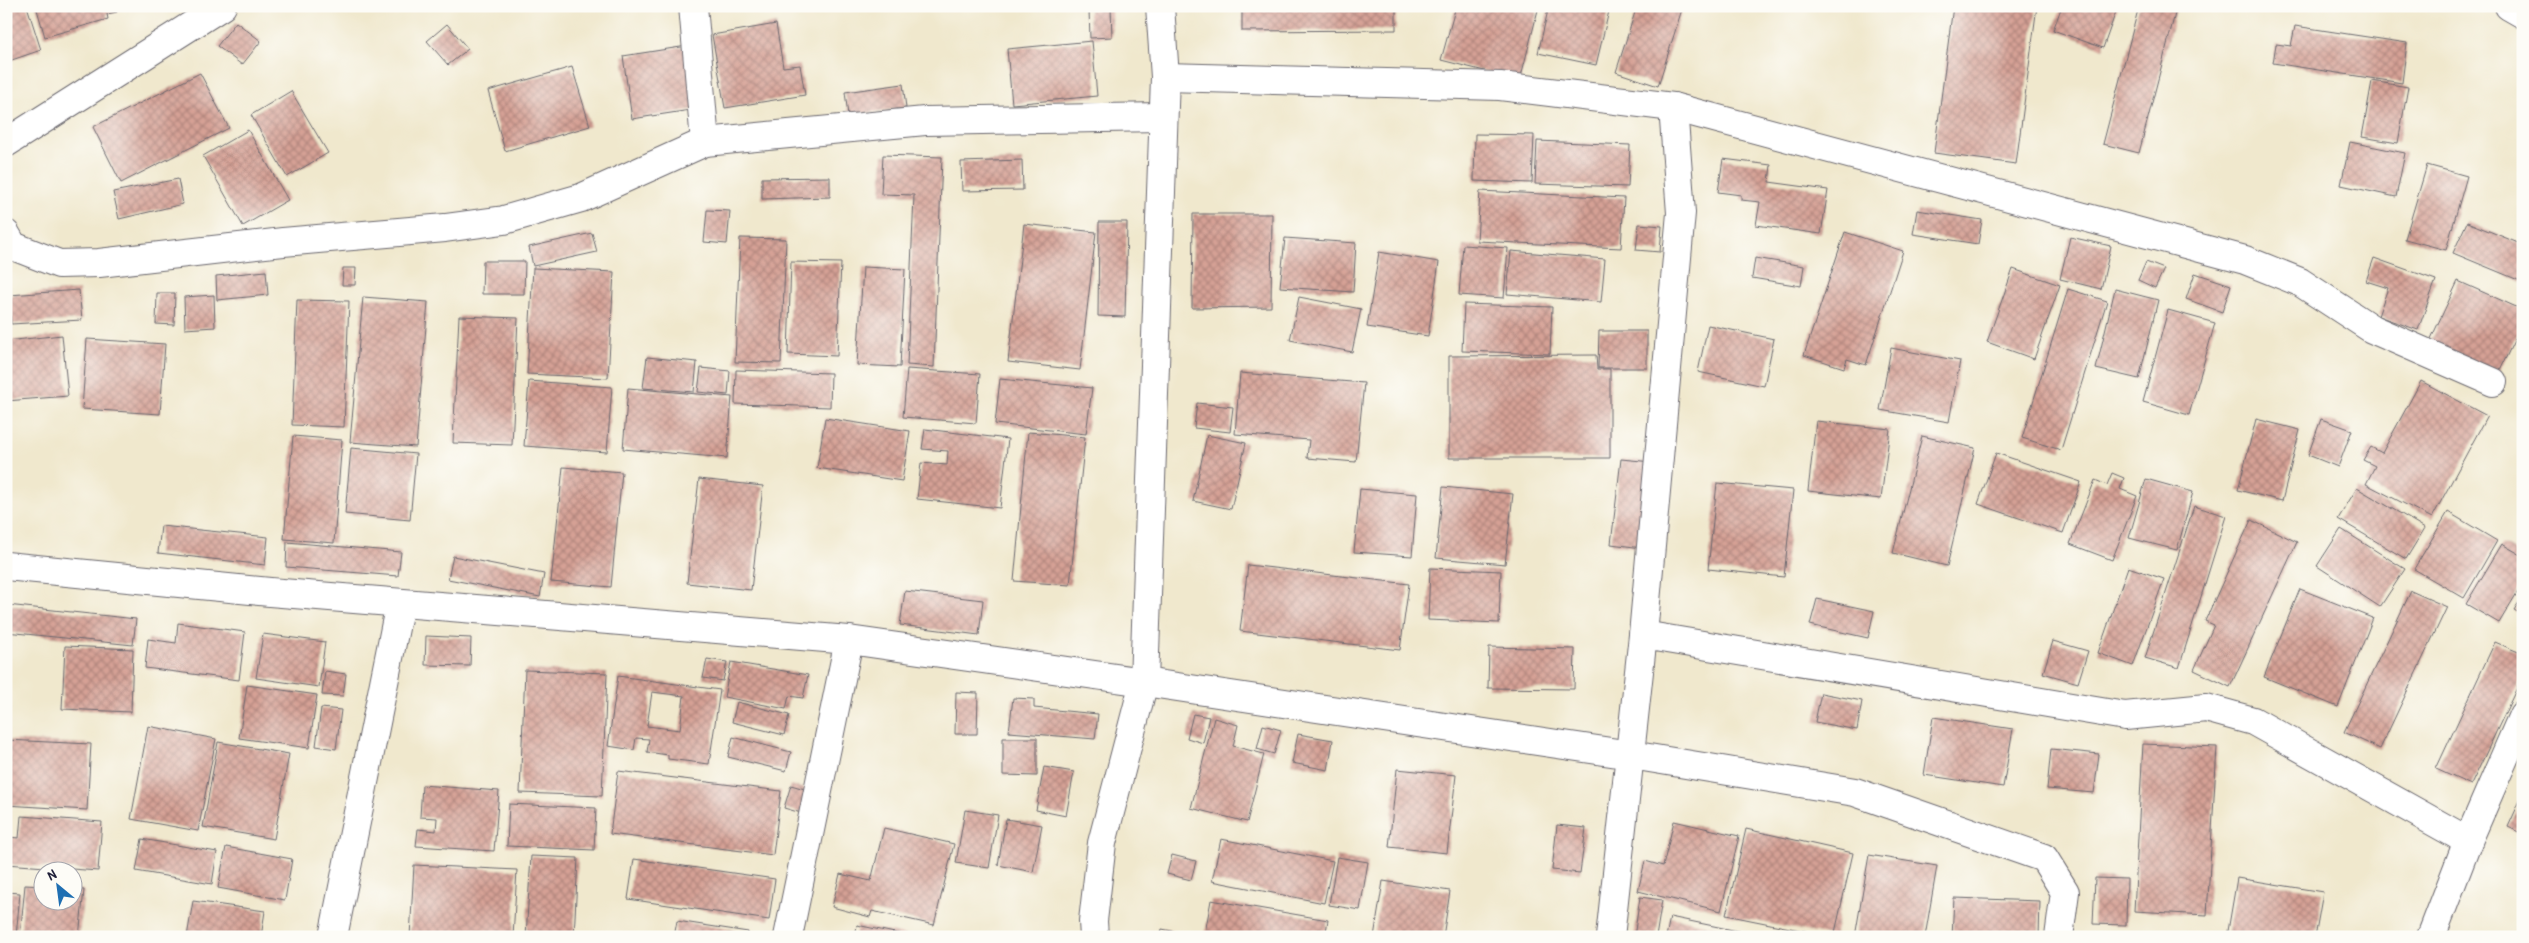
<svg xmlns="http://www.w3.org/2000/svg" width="2529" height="943" font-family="'Patrick Hand',sans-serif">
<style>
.building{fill:url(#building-cross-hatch);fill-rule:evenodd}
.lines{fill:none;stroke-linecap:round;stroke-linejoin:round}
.minor-casing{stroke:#6a676e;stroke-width:30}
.minor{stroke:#fff;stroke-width:28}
</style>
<defs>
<pattern id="building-cross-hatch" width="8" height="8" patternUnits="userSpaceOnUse" patternTransform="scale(1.25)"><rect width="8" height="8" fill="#d6a195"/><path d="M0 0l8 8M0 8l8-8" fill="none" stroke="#ad837b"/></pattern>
</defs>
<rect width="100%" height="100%" fill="#fdfcf7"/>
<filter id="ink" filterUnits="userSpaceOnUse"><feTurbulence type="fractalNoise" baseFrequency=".02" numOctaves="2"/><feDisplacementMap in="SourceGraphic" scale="10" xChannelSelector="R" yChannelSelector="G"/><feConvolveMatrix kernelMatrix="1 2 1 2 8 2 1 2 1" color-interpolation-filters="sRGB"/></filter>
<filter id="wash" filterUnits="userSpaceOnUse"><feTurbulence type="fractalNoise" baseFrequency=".0096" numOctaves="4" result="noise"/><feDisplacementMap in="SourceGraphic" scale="20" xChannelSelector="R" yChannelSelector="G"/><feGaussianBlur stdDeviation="1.12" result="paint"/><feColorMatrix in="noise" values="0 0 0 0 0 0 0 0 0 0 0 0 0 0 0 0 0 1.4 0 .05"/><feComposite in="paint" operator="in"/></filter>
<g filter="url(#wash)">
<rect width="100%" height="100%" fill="#f0e8cd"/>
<g id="blocks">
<!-- building -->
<g class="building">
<polygon points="6,6 27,6 41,50 6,62"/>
<polygon points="36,6 115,6 117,12 107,14 108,19 45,37"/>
<polygon points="1242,6 1396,6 1396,30 1242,31"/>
<polygon points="1456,6 1539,6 1520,80 1441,60"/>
<polygon points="1549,6 1588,6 1609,11 1596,65 1538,53"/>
<polygon points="1637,6 1683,6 1658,86 1616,72"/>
<polygon points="1953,6 2037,6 2016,164 1934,153"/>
<polygon points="2062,6 2118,6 2103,48 2053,30"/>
<polygon points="2139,6 2177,6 2139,153 2103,144"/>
<polygon points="1111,8 1112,37 1090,38 1089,10"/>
<polygon points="236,22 261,41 242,65 217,46"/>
<polygon points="447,24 468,49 448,65 427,41"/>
<polygon points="776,24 783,67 800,65 805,95 725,108 712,35"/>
<polygon points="2295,26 2407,43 2402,83 2273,63 2276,44 2291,46"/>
<polygon points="1092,41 1097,96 1012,104 1007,49"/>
<polygon points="687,46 697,109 632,119 623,56"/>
<polygon points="572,67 590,126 505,151 488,91"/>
<polygon points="200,73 229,128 121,183 93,127"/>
<polygon points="2372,81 2408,87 2398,143 2362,137"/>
<polygon points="903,84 906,108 848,115 845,92"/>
<polygon points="291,91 328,153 287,177 251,115"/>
<polygon points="248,130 288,200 243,226 203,156"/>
<polygon points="1475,134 1534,135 1532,183 1474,181"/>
<polygon points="1537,141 1630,145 1628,187 1535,184"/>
<polygon points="2350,142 2405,153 2396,197 2341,185"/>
<polygon points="883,155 942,157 934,367 907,365 914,195 881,194"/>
<polygon points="1723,159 1771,165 1769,182 1828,190 1821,234 1756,225 1760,202 1741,200 1741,195 1718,192"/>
<polygon points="1022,160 1023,190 962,191 961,162"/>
<polygon points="2427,165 2467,176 2446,250 2405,239"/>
<polygon points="830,177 830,197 762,199 762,178"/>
<polygon points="178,179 183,204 119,219 113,192"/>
<polygon points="1480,191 1624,198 1621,248 1477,241"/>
<polygon points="707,210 730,211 727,244 704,242"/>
<polygon points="1917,210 1982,220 1978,244 1913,234"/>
<polygon points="1193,214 1272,214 1271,307 1192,308"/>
<polygon points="1099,222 1127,222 1125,317 1098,316"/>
<polygon points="2467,222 2523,245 2523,282 2453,253"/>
<polygon points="1024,224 1096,232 1080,370 1008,362"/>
<polygon points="1639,224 1662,226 1660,252 1636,250"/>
<polygon points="1845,232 1903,251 1866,365 1847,359 1844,368 1804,355"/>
<polygon points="592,233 597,252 533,266 529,247"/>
<polygon points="2070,237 2111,246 2101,289 2060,279"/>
<polygon points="740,238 786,239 781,363 735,362"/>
<polygon points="1285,238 1356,243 1353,292 1280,287"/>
<polygon points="1463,245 1508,248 1504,298 1459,295"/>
<polygon points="1511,251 1605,259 1601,302 1507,294"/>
<polygon points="1379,252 1439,262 1428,336 1367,327"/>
<polygon points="1755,258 1804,266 1801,286 1752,278"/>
<polygon points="2374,258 2436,280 2418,330 2378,316 2388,288 2366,281"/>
<polygon points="483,261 525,261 524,294 482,294"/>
<polygon points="791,262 841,263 837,356 788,354"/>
<polygon points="2146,262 2164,269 2155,288 2138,280"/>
<polygon points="863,267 905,269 900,367 857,365"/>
<polygon points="343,268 356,268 355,285 342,285"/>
<polygon points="533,268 614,272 608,378 527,374"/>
<polygon points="2013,269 2060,285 2034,359 1987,342"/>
<polygon points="266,271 268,295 217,300 216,276"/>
<polygon points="2195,273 2231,285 2222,312 2186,299"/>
<polygon points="2458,281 2523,310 2523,322 2498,374 2429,343"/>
<polygon points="2068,289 2107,301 2061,450 2022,438"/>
<polygon points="2115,289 2158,300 2139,379 2096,369"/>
<polygon points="79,290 82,320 11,324 9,295"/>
<polygon points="157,293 175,293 174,325 156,324"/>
<polygon points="214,295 215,327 185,329 184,297"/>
<polygon points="363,297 428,302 416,447 350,442"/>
<polygon points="1299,297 1361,309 1352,352 1290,340"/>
<polygon points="297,300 349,301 344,427 292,425"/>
<polygon points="1464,304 1552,307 1550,354 1462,351"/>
<polygon points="2168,310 2215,323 2189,415 2143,402"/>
<polygon points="459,316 518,318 512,445 453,443"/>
<polygon points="1708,325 1774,339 1764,386 1698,372"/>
<polygon points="1599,331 1647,331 1647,368 1598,368"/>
<polygon points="62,335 68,396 6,401 6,341"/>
<polygon points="87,339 165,344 160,414 82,409"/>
<polygon points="1891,348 1960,361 1949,422 1880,410"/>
<polygon points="1596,355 1597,369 1610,369 1610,458 1449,458 1449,356"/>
<polygon points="647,357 697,362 694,392 643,388"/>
<polygon points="701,368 730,371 728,395 698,392"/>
<polygon points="907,369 980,374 976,423 903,417"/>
<polygon points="736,370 831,373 830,407 735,404"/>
<polygon points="1240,373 1364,383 1356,462 1307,458 1309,440 1235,434"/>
<polygon points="1000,379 1092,388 1086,434 995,424"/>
<polygon points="529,381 612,387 607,452 524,446"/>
<polygon points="2421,381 2487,416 2432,518 2366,484 2375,466 2363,460 2371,447 2382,453"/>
<polygon points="628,388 732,397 727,458 623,449"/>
<polygon points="1197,403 1233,407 1230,432 1194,428"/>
<polygon points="825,418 910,431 902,481 817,468"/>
<polygon points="2256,419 2300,430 2282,501 2238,490"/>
<polygon points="2321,419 2352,430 2338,467 2308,455"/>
<polygon points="1816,421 1890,429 1881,499 1808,491"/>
<polygon points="925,429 1008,439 1000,508 917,499 921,463 947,465 948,451 922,449"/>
<polygon points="1028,432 1085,437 1070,585 1014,581"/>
<polygon points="1207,435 1246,443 1231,509 1193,501"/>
<polygon points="293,436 342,440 334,543 284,539"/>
<polygon points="1922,436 1975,448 1947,566 1893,553"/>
<polygon points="351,448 416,454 410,520 345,514"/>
<polygon points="1996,453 2081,482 2063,533 1978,504"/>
<polygon points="1621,459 1652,462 1642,548 1611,544"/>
<polygon points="563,467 622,472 611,587 551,582"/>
<polygon points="2112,473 2124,478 2120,489 2137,496 2112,560 2070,544 2095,480 2107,485"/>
<polygon points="699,479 763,486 751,590 687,583"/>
<polygon points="2146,479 2193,492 2177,550 2129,538"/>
<polygon points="1717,483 1793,490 1784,577 1708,569"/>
<polygon points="1443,487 1513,494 1505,564 1436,558"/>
<polygon points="2357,488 2425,528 2406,559 2338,519"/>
<polygon points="1360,489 1417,494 1412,556 1354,552"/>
<polygon points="2194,506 2226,516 2179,668 2145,658"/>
<polygon points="2448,512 2497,541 2464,598 2414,569"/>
<polygon points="2251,520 2297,542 2230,687 2194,670 2214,625 2205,621"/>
<polygon points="161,526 268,537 265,565 158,553"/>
<polygon points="2341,529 2405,569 2380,607 2317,566"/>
<polygon points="287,542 401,552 398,576 286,567"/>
<polygon points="2502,544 2523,556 2523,583 2499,623 2466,604"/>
<polygon points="453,556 544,574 540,597 448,579"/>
<polygon points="1248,565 1409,584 1400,650 1240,631"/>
<polygon points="2128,567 2164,579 2133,666 2098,653"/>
<polygon points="1430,568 1501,571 1499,623 1428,620"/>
<polygon points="2300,589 2373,618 2338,707 2264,677"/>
<polygon points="905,591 983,600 979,635 900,625"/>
<polygon points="2411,591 2447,607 2380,749 2344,732"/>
<polygon points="2523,596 2523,615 2514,610"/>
<polygon points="1817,599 1874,611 1868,638 1810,625"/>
<polygon points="7,605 136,619 133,645 6,632"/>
<polygon points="178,623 245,632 239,680 145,668 148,639 176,643"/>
<polygon points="263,634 325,642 319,687 256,678"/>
<polygon points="426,636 471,638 470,666 425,665"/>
<polygon points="2053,641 2088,651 2078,683 2043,673"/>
<polygon points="2495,642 2523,654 2523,675 2471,785 2436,769"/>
<polygon points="65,646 133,649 131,712 62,709"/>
<polygon points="1489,647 1575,649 1574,689 1488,688"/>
<polygon points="707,659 727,662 723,681 703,678"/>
<polygon points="731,662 808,675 803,698 789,696 786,709 724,697"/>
<polygon points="525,670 607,673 602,796 520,793"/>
<polygon points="325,671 346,674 343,696 322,695"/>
<path d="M618,676l102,14 -11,74 -41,-5v-4l-21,-3 2,-13 -13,-1 -2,12 -26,-4zM652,692l32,4 -4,34 -33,-4z"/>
<polygon points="247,685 317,695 309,748 239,738"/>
<polygon points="956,692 978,693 977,734 955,734"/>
<polygon points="1821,693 1862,701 1857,730 1815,722"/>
<polygon points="1013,698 1034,699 1034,708 1098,714 1095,739 1009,732"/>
<polygon points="737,702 789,715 784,735 732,722"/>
<polygon points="321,708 341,710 336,749 316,746"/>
<polygon points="1193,714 1209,717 1203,743 1187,738"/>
<polygon points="1933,717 2013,729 2003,787 1924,775"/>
<polygon points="1214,718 1238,725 1233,746 1264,754 1247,822 1191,808"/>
<polygon points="1263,725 1281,730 1274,754 1257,749"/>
<polygon points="148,726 216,739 198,831 131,819"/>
<polygon points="1298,734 1333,740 1328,770 1292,763"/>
<polygon points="733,737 791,752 786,771 728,757"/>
<polygon points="1003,738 1037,738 1037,776 1003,775"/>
<polygon points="6,740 91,744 87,810 6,805"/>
<polygon points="218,742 289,754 274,839 203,827"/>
<polygon points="2143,744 2217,747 2207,915 2134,911"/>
<polygon points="2051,749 2099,754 2094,793 2047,789"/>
<polygon points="1044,767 1074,772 1066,816 1036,810"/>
<polygon points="1397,769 1456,775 1447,853 1389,847"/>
<polygon points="618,771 781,791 773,855 610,834"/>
<polygon points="422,785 499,791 494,851 416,846 418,829 436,831 437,818 420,817"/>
<polygon points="791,785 815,792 808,815 784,808"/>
<polygon points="2523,794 2523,834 2508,827"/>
<polygon points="509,804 596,808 594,850 507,846"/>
<polygon points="965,810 998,815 989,868 956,863"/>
<polygon points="21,816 102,822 98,871 6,864 8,837 19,838"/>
<polygon points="1006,819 1042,825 1033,872 998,865"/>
<polygon points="1674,821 1739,836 1721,911 1638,891 1645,861 1663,866"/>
<polygon points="1557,825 1586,828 1580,873 1552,870"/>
<polygon points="884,828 954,844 934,925 872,911 870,917 832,907 840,874 871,881"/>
<polygon points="1746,829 1853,853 1834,937 1726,915"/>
<polygon points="142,839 217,852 212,884 136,871"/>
<polygon points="1221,839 1333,861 1324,903 1212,881"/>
<polygon points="226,847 292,859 285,900 218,888"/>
<polygon points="1172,855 1196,861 1191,880 1167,874"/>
<polygon points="1869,855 1937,866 1925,937 1855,937"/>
<polygon points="531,856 578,858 574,937 526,937"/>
<polygon points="1337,857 1368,862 1360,910 1329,905"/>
<polygon points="634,859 775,879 769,920 628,899"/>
<polygon points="414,865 517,870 513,937 410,937"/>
<polygon points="2095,878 2127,879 2126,925 2093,924"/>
<polygon points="2237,878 2323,892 2315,937 2227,937"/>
<polygon points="1383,881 1450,891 1443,937 1374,937"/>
<polygon points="25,885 42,886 42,900 72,900 72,889 84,890 79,937 20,937"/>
<polygon points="6,892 20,893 16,937 6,937"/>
<polygon points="1640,897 1662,900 1656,937 1634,937"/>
<polygon points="1954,898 2040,901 2039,937 1952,937"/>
<polygon points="1211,900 1328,920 1325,937 1228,937 1205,933"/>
<polygon points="193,901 265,911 261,937 187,937"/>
<polygon points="1670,917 1762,936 1761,937 1666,937"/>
<polygon points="677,921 748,932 748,937 674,937"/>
<polygon points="857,925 909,936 909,937 855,937"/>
<polygon points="1162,929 1197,936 1196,937 1160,937"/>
</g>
</g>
</g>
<g filter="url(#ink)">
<use href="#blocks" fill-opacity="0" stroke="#6a676e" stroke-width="1"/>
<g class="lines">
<defs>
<g id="minor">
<polyline points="693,6 705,142"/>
<polyline points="2509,6 2523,14"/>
<polyline points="1165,77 1500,86 1673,107 2245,260 2300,282 2372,329 2493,382"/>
<polyline points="6,143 222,6"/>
<polyline points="6,234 13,246 59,264 99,263 283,242 445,228 504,220 581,198 705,142 925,121 1163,117"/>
<polyline points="6,566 270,592 849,640 1144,682 1631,755 1855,792 2044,858 2065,892 2059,937"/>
<polyline points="1643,635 2125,716 2206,708 2253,721 2468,841"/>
<polyline points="333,937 400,603"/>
<polyline points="788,937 849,640"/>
<polyline points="1094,937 1093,921 1102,843 1144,682 1165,77 1160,6"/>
<polyline points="1610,937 1643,635 1681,213 1673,107"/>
<polyline points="2431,937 2468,841 2523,715"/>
</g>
</defs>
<!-- minor casing -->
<use href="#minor" class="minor-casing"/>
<!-- minor -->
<use href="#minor" class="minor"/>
</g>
</g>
<!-- margin -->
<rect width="2529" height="943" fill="none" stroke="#fdfcf7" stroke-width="25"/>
<!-- north arrow -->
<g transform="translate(58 886) rotate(331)"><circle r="24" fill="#fdfcf7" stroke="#a5a5ac"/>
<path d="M0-4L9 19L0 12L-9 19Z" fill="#1f6fb2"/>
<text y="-8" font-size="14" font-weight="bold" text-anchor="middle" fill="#22223b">N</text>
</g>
</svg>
